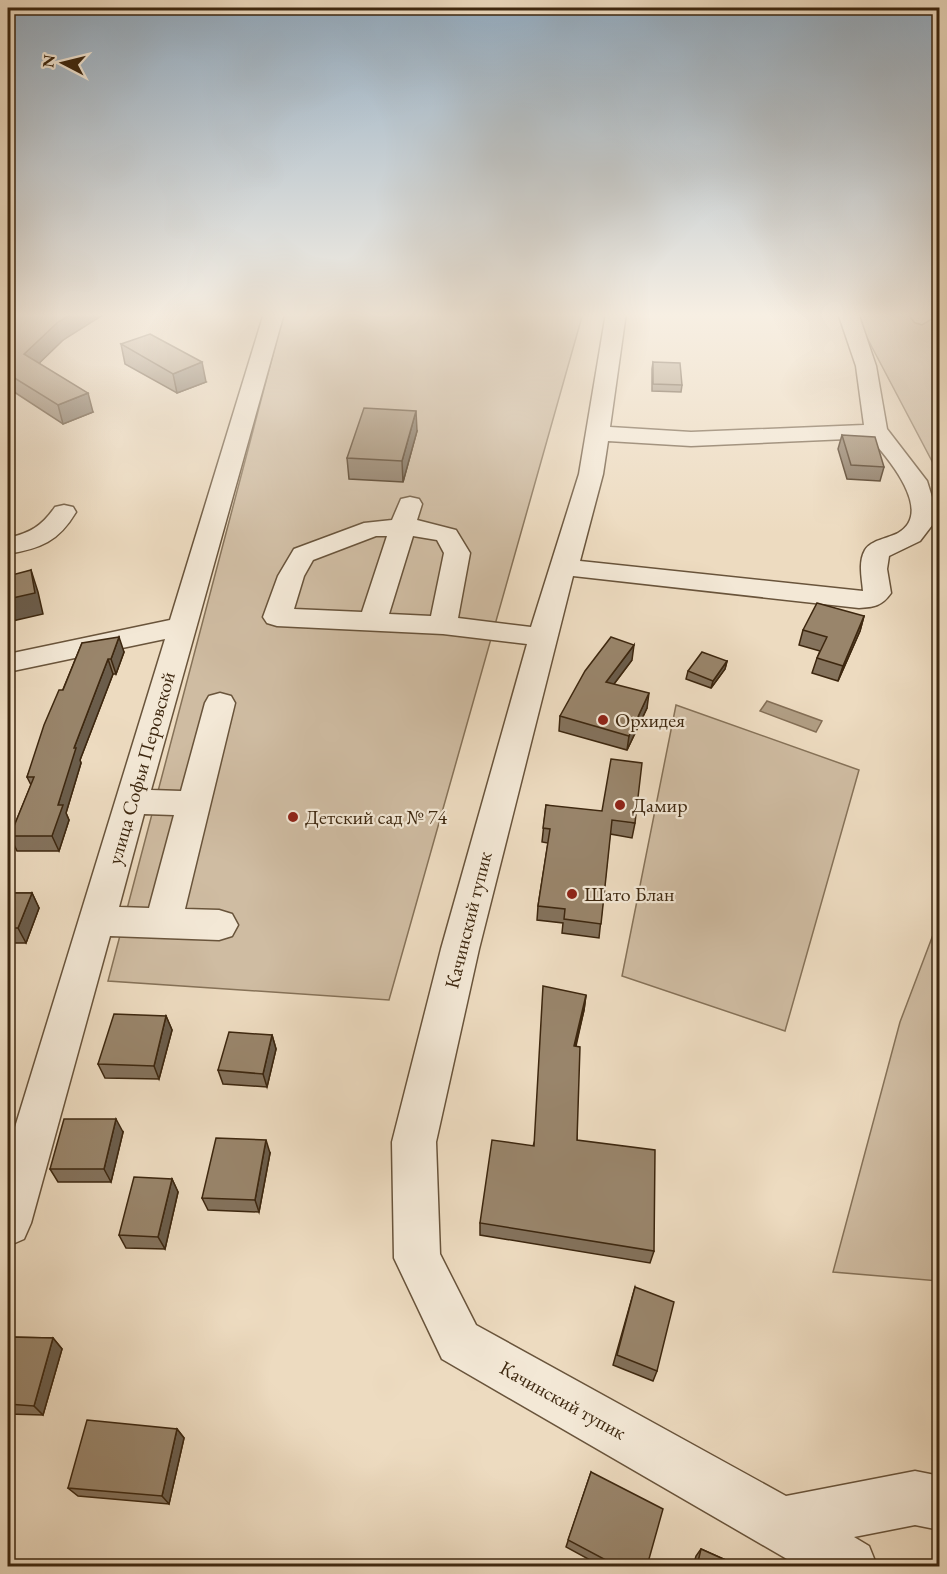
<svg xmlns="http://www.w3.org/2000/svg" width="947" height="1574" font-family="'EB Garamond',serif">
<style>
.green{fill:#cfbca2;stroke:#867258;stroke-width:1.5}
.water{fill:#b19e84;stroke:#836e55;stroke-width:1.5}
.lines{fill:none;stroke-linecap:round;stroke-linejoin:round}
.minor-casing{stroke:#69543b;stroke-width:3}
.minor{fill:#f3e8d6;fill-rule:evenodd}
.wall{fill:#84725c;stroke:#3d270f;stroke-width:1.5}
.shaded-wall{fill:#6b5d4b;stroke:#3d270f;stroke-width:1.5}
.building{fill:#99856b;stroke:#3d270f;stroke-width:1.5}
.poi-dot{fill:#8f2418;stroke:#f3e8d6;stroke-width:2}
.labels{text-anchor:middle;stroke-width:4.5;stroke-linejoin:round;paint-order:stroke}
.poi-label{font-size:20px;fill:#3d270f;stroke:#f3e8d6;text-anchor:start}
.street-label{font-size:20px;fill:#3d270f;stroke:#f3e8d6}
</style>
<rect width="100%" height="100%" fill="#eddbc0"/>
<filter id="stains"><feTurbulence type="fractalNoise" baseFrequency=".00333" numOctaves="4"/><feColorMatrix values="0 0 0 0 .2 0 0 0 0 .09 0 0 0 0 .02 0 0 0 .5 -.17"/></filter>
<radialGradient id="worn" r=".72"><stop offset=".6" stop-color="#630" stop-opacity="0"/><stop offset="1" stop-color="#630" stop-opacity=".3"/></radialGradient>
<!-- green -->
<g class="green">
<polygon points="284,313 583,313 389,1000 108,981"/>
<polygon points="854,313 939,313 939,467 934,465"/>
<polygon points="676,705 859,770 785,1031 622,976"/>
<polygon points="939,919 939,1281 833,1272 900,1022"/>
</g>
<!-- water -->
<polygon class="water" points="767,701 822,721 816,732 760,711"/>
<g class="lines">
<defs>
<g id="minor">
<path d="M264,313h20l-133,477 30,1 24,-88 4,-7 11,-3 11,3 4,7 -50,206 34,1 13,4 6,11 -6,11 -13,4 -109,-4 -79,287 -7,16 -16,7v-96l157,-511 -157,33v-18l162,-34zM144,814l30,1 -25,93 -30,-1z"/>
<path d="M606,313h20l-16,114 81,5 173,-7 -8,-59 -18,-53h20l18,53 11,63 40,52 9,29 -3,14 -13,17 -31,15 -2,13 4,24c-9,13 -17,14 -32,15l-286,-32 -94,373 -43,193 4,112 36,71 310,171 129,-25 25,5v54l-25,-5 -61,12 15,9 8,20h-78l-357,-207 -48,-101 -2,-116 49,-193 86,-305 -84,-10 -166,-8 -10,-3 -4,-6 15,-41 16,-27 70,-26 28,-3 9,-21 9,-2 9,2 3,5 -5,16 39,10 14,23 -12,65 73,9 48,-153zM870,438c17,19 65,74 28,95 -9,5 -27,7 -33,17 -7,12 -3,28 -2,41l-283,-30 23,-87 5,-33 83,5zM376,536h11l-25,76 -68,-3 10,-33 9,-16zM413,536l24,4 7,13 -13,63 -42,-2z"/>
<polygon points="908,313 928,313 932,318 922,324 915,322"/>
<path d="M64,505l9,2 3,5c-18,30 -35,36 -68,42v-16c22,-5 34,-12 47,-31z"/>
</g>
</defs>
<!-- minor casing -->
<use href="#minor" class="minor-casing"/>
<!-- minor -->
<use href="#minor" class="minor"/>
</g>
<!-- wall -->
<g class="wall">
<polygon points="8,313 63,340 39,363 93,412 63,424 8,388"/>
<polygon points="121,344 206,382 177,393 125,364"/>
<polygon points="653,362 682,385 681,392 652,391 652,369"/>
<polygon points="417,431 403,482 349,479 347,458"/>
<polygon points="842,435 884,467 880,481 847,479 838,449"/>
<polygon points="864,616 860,631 838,681 812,673 817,658 820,651 799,645 803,630"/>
<polygon points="82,643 124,652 116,674 113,674 80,760 81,763 66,813 69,820 59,851 17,851 10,836 31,785 27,777"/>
<polygon points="632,660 614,684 647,708 627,750 559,731 560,716"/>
<polygon points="727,661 725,669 711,688 686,679 688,671"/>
<polygon points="546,805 635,823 632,838 610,834 599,938 562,933 563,923 537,920 538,906 548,843 542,842"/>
<polygon points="8,893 32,893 39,908 26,943 8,943"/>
<polygon points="586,995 584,1010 576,1046 577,1140 654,1251 650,1263 480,1235 480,1223 533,1146"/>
<polygon points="166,1016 172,1030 159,1079 105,1078 98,1064"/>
<polygon points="272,1035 276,1049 267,1087 223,1084 218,1070"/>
<polygon points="123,1132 111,1182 58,1182 50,1169"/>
<polygon points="270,1153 259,1212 208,1210 202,1198"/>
<polygon points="172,1179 178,1192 165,1249 126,1248 119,1235"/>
<polygon points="635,1287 657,1371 653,1381 613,1365"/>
<polygon points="8,1337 53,1338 62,1349 43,1415 8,1414"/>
<polygon points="177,1429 184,1438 169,1504 78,1496 68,1488"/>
<polygon points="591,1472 647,1566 601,1566 566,1547"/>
<polygon points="701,1549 739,1566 693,1566 696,1556"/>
</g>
<!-- shaded-wall -->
<g class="shaded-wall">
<polygon points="73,313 106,313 63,340 29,373 24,354 58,322"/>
<polygon points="202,362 206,382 177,393 173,374"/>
<polygon points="88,393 93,412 63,424 58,405"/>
<polygon points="416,411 417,431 403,482 402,461"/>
<polygon points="31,570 38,592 43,614 8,622 8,599"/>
<polygon points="864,616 860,631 838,681 843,666"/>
<polygon points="119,637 124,652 116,674 111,659"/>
<polygon points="634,645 632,660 605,696 606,682"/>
<polygon points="108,659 113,674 80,760 81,763 66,813 69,820 59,851 52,836 58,805 74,748"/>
<polygon points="727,661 725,669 711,688 713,681"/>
<polygon points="649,693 647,708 627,750 629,736"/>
<polygon points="32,893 39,908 26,943 18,928"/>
<polygon points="586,995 584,1010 572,1060 574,1046"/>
<polygon points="8,996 10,1001 8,1008"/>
<polygon points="166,1016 172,1030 159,1079 154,1066"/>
<polygon points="272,1035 276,1049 267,1087 263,1074"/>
<polygon points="116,1119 123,1132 111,1182 104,1169"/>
<polygon points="266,1140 270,1153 259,1212 255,1200"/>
<polygon points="172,1179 178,1192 165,1249 158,1237"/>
<polygon points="53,1338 62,1349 43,1415 34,1406"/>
<polygon points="177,1429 184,1438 169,1504 162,1496"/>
</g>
<!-- building -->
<g class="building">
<polygon points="8,313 73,313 58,322 24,354 88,393 58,405 8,374"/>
<polygon points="150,334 202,362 173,374 121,344"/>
<polygon points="653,362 680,363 682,385 653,384"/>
<polygon points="364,408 416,411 402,461 347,458"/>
<polygon points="842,435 875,437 884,467 851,465"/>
<polygon points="31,570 35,593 8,599 8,576"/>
<polygon points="817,603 864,616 843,666 817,658 827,637 803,630"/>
<polygon points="119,637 111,659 108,659 74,748 76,748 58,805 63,805 52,836 10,836 34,777 27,777 44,725 59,690 63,690 82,643"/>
<polygon points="611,637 634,645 606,682 649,693 629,736 560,716 585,671"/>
<polygon points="702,652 727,661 713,681 688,671"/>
<polygon points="611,759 642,763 635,823 612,820 601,924 564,919 565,909 538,906 550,829 543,828 546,805 602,811"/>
<polygon points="8,893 32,893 18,928 8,928"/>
<polygon points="543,986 586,995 574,1046 580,1047 577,1140 655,1150 654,1251 480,1223 492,1140 534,1146"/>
<polygon points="114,1014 166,1016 154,1066 98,1064"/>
<polygon points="229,1032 272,1035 263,1074 218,1070"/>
<polygon points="64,1119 116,1119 104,1169 50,1169"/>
<polygon points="216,1138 266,1140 255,1200 202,1198"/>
<polygon points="134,1177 172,1179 158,1237 119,1235"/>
<polygon points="635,1287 674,1302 657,1371 617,1355"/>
<polygon points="8,1337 53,1338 34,1406 8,1404"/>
<polygon points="87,1420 177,1429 162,1496 68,1488"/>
<polygon points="591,1472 663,1509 647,1566 617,1566 568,1540"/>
<polygon points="701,1549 739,1566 697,1566"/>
</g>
<!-- sky -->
<linearGradient id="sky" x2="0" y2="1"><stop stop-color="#92abc0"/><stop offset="0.59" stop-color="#f7efe3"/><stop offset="1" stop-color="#f7efe3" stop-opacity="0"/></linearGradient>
<rect width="947" height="534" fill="url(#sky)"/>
<!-- markers -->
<g class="poi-dot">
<circle cx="603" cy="720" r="6"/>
<circle cx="620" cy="805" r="6"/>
<circle cx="293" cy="817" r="6"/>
<circle cx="572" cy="894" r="6"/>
</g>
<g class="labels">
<!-- poi labels -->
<g class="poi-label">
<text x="615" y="727">Орхидея</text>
<text x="632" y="812">Дамир</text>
<text x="305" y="824">Детский сад № 74</text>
<text x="584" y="901">Шато Блан</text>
</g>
<!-- street labels -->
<g class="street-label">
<text transform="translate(141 768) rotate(-74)" y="7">улица Софьи Перовской</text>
<text transform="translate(468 920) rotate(-76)" y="7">Качинский тупик</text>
<text transform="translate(563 1400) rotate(29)" y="7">Качинский тупик</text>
</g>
</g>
<!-- margin -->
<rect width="947" height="1574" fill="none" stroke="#eddbc0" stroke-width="30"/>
<rect x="9" y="9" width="929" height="1556" fill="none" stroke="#3d270f" stroke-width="3"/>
<rect x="15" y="15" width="917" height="1544" fill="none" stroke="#3d270f" stroke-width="1.5"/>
<!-- north arrow -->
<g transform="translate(63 63) rotate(277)" stroke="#f3e8d6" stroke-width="4.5" paint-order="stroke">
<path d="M0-4.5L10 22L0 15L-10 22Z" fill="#3d270f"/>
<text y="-9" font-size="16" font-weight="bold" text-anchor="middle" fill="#3d270f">N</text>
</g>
<rect width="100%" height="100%" filter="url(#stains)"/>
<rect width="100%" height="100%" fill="url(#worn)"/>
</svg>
